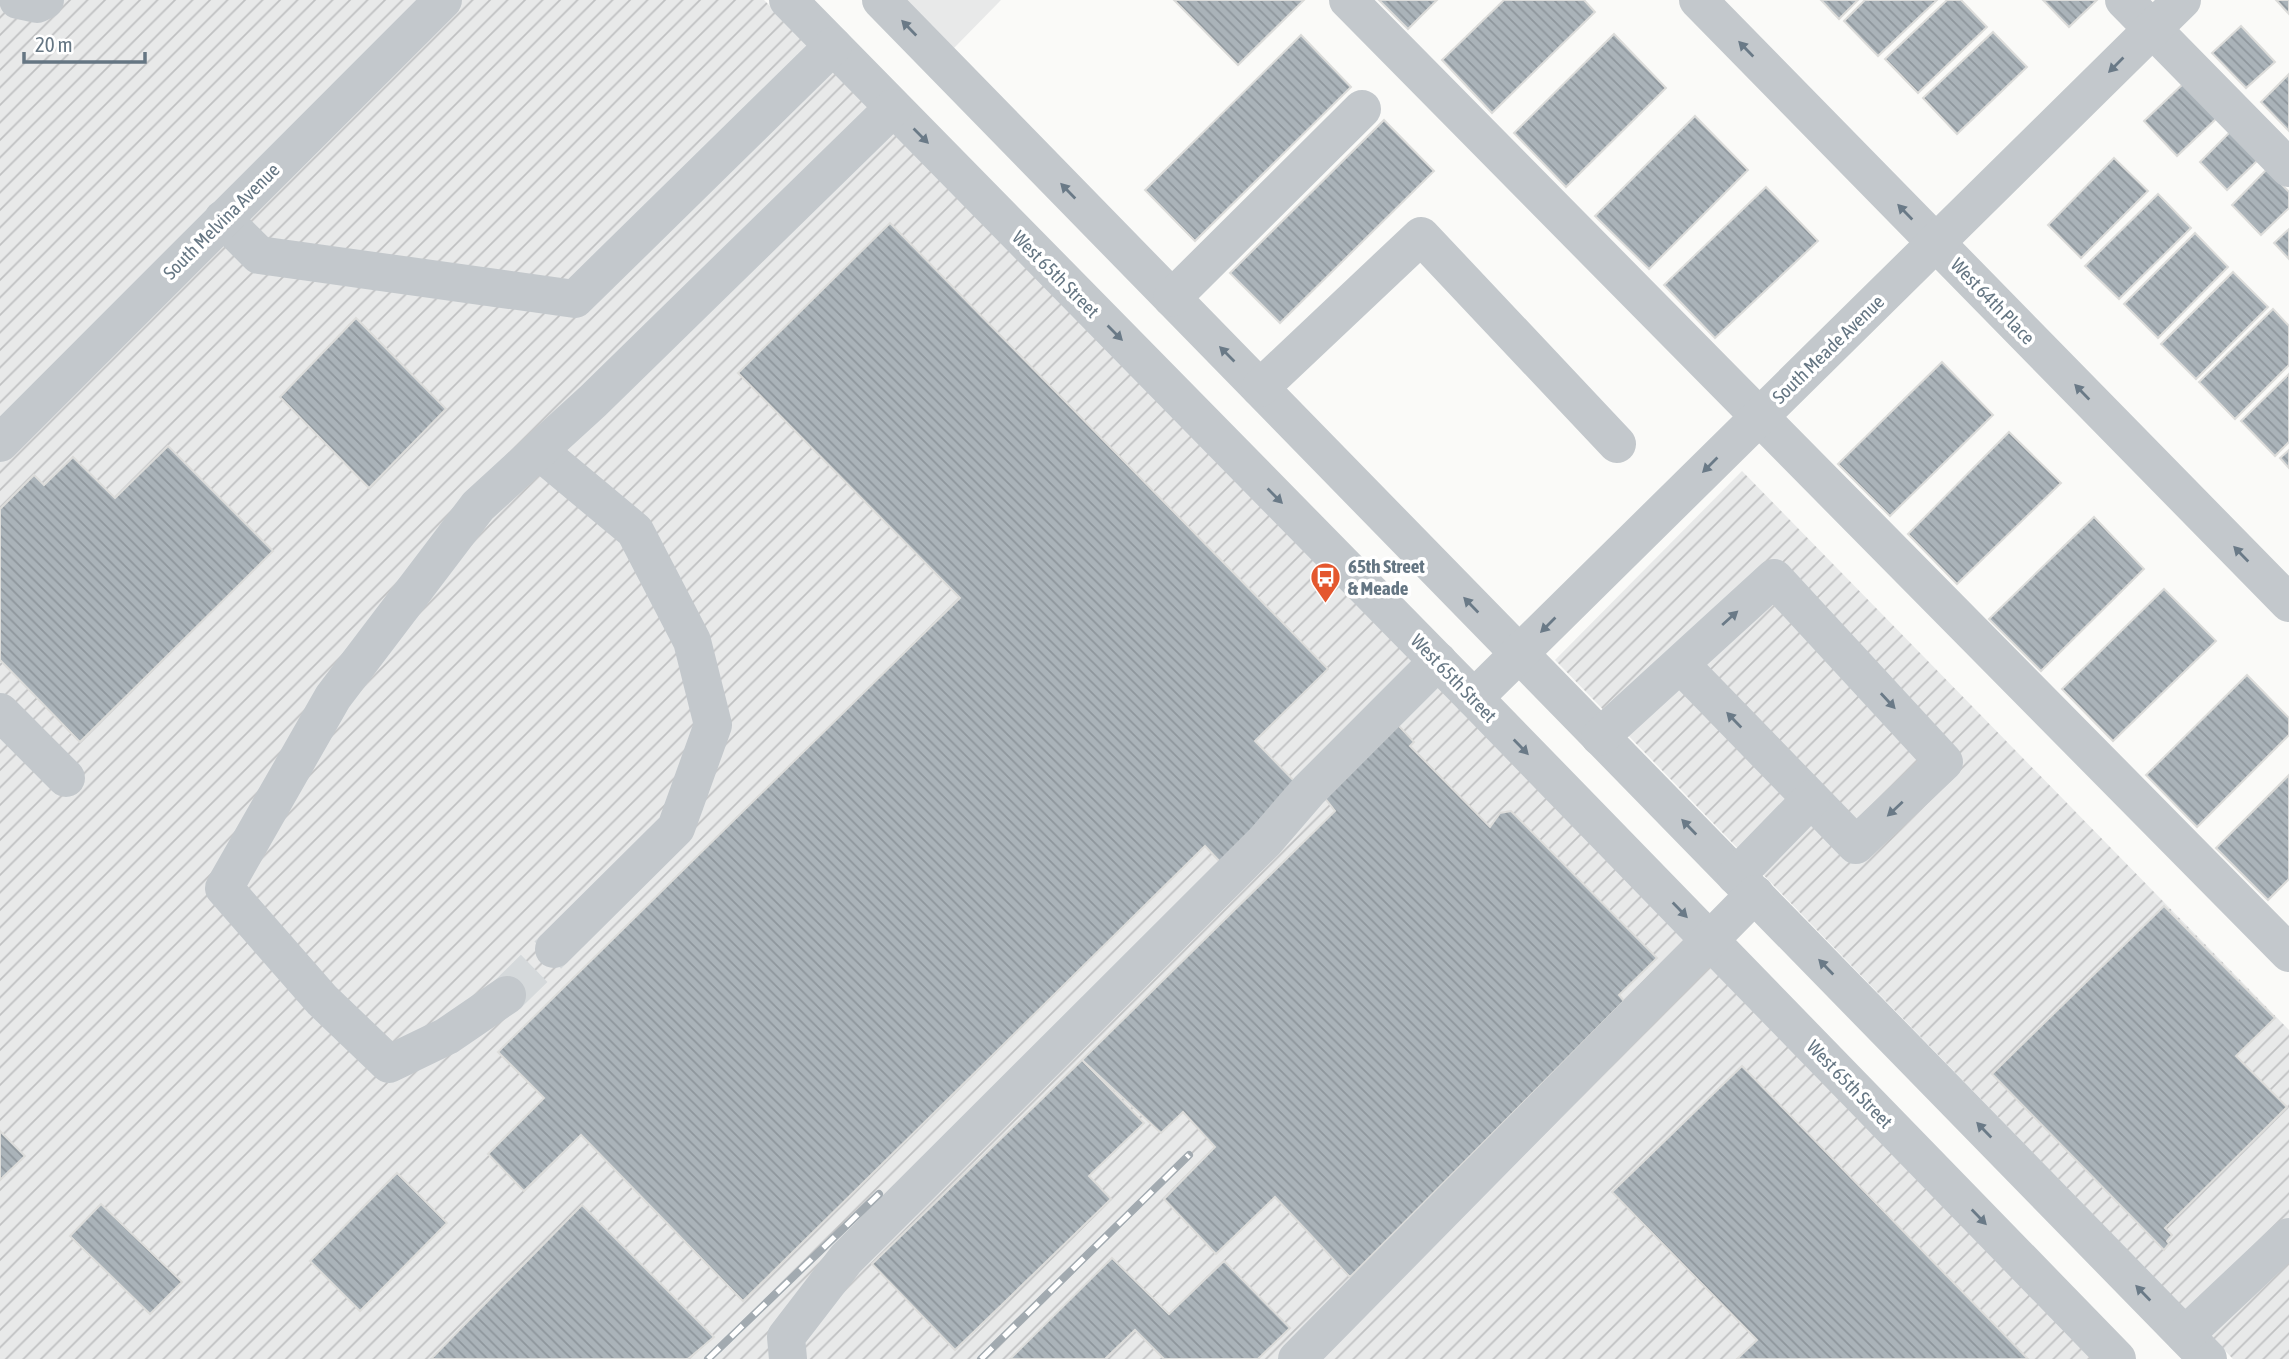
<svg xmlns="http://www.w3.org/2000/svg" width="2289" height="1359" font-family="'Asap Condensed',sans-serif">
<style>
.built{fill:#e8e9e9}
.industrial{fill:url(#industrial-furrows)}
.building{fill:url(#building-back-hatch);stroke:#dcdcda;stroke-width:2}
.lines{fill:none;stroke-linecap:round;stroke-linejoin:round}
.minor-tunnel{stroke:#d5d9db;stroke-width:38;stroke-dasharray:38 19;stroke-linecap:butt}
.minor{stroke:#c3c8cc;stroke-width:38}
.rail-casing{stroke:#a2aab0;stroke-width:8}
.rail{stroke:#fff;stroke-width:5;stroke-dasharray:16;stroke-linecap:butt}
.oneway{fill:#6a7a87}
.labels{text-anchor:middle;stroke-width:7;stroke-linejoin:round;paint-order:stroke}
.street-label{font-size:19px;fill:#657683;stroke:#fff}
.poi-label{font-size:19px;font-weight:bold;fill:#657683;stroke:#fff;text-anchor:start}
</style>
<defs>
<pattern id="industrial-furrows" width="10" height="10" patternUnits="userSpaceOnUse" patternTransform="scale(1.75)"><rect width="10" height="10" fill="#e8e9e9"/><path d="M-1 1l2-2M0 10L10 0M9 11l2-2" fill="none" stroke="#c0c1c2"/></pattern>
<pattern id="building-back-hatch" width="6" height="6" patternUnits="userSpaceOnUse" patternTransform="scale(1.75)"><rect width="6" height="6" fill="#aab3b9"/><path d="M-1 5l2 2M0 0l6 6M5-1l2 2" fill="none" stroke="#8e969c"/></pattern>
</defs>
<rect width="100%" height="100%" fill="#fafaf8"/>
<!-- built -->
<polygon class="built" points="906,0 1001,0 954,48"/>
<!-- industrial -->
<g class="industrial">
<polygon points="0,0 764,0 2109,1359 0,1359"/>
<polygon points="1742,471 2289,1030 2289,1359 2233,1359 1555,660"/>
</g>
<!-- building -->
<g class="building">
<polygon points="1174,0 1304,0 1238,65"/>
<polygon points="1379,0 1437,0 1408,29"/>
<polygon points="1504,0 1584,0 1595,12 1492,113 1442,60"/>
<polygon points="1821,0 1858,0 1839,19"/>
<polygon points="1865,0 1937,0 1878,56 1844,21"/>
<polygon points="1947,0 1961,0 1987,27 1918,93 1885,59"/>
<polygon points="2043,0 2097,0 2069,27"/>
<polygon points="2276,0 2289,0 2289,14"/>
<polygon points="2241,26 2275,62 2246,88 2212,53"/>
<polygon points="1993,32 2027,67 1957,134 1923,98"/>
<polygon points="1614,34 1666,88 1566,187 1514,133"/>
<polygon points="1301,35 1351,87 1195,241 1145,190"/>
<polygon points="2289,74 2289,131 2261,102"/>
<polygon points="2184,83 2217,118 2177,156 2144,121"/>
<polygon points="1695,116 1748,170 1649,269 1595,216"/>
<polygon points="1384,120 1434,171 1280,323 1230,273"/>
<polygon points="2231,131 2258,160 2227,190 2200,162"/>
<polygon points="2114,158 2148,191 2081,258 2048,225"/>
<polygon points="2267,169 2289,192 2289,208 2261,235 2232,205"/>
<polygon points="1766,187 1818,241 1715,338 1664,285"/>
<polygon points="2158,194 2191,228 2119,299 2085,266"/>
<polygon points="890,223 1328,669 1255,741 1300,787 1222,864 1205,846 743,1301 581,1135 524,1191 488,1154 544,1098 498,1052 960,598 738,373"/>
<polygon points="2289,229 2289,259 2274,243"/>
<polygon points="2195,233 2228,267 2158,338 2124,304"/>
<polygon points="2233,272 2268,307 2196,379 2161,344"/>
<polygon points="2273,309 2289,326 2289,365 2235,419 2199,382"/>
<polygon points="356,318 446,409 369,488 280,397"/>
<polygon points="1942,362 1993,415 1890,516 1838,464"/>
<polygon points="2289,374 2289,442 2275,456 2241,421"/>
<polygon points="2009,432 2061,483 1957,584 1908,534"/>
<polygon points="168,446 273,551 80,742 0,660 0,509 34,475 44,485 73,457 115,498"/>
<polygon points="2289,450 2289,468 2280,458"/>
<polygon points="2094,517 2144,569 2041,671 1989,619"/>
<polygon points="2164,589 2216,641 2113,741 2062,689"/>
<polygon points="2247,675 2289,718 2289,735 2197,827 2146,775"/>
<polygon points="1397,724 1414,742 1410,746 1490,827 1500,813 1511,811 1657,958 1619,995 1624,1001 1350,1277 1275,1197 1216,1254 1164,1199 1215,1147 1183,1112 1161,1133 1082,1060 1335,811 1324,797"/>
<polygon points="2289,775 2289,879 2268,900 2216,848"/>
<polygon points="2164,906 2275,1018 2236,1056 2287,1107 2165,1228 2172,1235 2167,1241 2169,1244 2164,1250 1992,1074"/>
<polygon points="1082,1060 1144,1123 1089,1176 1111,1199 955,1350 872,1264"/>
<polygon points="1742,1066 2028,1359 1737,1359 1757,1340 1612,1192"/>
<polygon points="0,1131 25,1156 0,1180"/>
<polygon points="397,1173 447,1223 360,1311 310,1261"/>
<polygon points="101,1204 182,1282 150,1314 70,1236"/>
<polygon points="582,1205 714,1337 688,1359 431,1359"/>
<polygon points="1112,1258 1169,1314 1224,1261 1290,1328 1258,1359 1164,1359 1135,1330 1105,1359 1010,1359"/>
</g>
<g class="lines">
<!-- minor-tunnel -->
<polyline class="minor-tunnel" points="507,995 554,949"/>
<!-- minor -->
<g class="minor">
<polyline points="18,0 37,4 45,0"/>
<polyline points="788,0 1474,698 2117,1359"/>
<polyline points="881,0 2208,1359"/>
<polyline points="1348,0 2289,953"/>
<polyline points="1698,0 2289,603"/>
<polyline points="2124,0 2289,168"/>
<polyline points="223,219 259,255 575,299 833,46"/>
<polyline points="1172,298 1362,109"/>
<polyline points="1260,388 1421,236 1617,444"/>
<polyline points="0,443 443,0"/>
<polyline points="539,451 635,531 692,641 713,725 676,828 554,949"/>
<polyline points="1474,698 2182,0"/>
<polyline points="0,712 66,778"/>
<polyline points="1600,737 1774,578 1944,762 1856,845 1680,664"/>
<polyline points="1736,876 1811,799"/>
<polyline points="507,995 447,1036 389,1064 322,1000 224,888 333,697 478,506 593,401 893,108"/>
<polyline points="2185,1335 2289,1237"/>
<polyline points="788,1359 786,1337 846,1259 1265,841 1309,790 1438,661"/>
<polyline points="1297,1359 1755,894"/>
</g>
<defs>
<g id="rail">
<polyline points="708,1359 879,1194"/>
<polyline points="981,1359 1189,1155"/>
</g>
</defs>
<!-- rail casing -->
<use href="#rail" class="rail-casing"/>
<!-- rail -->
<use href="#rail" class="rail"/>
</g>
<!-- one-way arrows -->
<defs><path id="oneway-solid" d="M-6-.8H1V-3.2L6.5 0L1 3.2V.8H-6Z" transform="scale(1.75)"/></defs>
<g class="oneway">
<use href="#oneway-solid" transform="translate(909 28) rotate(-134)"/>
<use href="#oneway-solid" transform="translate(1746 49) rotate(-134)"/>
<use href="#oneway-solid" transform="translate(2116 65) rotate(135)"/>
<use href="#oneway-solid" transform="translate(921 136) rotate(45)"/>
<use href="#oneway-solid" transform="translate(1068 191) rotate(-134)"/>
<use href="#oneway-solid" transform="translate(1905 212) rotate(-134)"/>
<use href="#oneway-solid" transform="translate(1115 333) rotate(45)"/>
<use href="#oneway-solid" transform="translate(1227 354) rotate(-135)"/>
<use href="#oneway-solid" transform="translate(2082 392) rotate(-134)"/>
<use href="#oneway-solid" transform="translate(1710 465) rotate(135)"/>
<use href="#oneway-solid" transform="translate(1275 496) rotate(45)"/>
<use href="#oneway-solid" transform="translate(2241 554) rotate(-134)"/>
<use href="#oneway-solid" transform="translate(1471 605) rotate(-134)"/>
<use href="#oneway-solid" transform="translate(1730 618) rotate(-42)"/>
<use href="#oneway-solid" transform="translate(1548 625) rotate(135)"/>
<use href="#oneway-solid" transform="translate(1888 701) rotate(47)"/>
<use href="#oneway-solid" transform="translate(1734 720) rotate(-134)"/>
<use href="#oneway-solid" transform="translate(1521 747) rotate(46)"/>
<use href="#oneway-solid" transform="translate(1895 809) rotate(137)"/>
<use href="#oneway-solid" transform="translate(1689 827) rotate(-134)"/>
<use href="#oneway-solid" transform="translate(1680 910) rotate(46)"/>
<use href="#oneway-solid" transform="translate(1826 967) rotate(-134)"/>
<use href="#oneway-solid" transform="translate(1984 1130) rotate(-134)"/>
<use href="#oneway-solid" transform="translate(1979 1217) rotate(46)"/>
<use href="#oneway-solid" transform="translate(2143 1293) rotate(-134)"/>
</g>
<!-- icons -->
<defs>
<symbol id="bus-pin" viewBox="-11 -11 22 30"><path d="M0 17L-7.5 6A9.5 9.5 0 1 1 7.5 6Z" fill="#e4572e" stroke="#fff"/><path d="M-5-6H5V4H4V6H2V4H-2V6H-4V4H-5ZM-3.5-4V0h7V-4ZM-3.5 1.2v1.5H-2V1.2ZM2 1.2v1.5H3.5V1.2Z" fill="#fff"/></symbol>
</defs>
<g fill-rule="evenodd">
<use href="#bus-pin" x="1308" y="560" width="35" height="47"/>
</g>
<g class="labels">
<!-- street labels -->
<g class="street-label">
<text transform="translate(221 221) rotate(-45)" y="7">South Melvina Avenue</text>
<text transform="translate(1056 274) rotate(45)" y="7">West 65th Street</text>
<text transform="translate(1993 301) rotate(46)" y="7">West 64th Place</text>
<text transform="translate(1828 349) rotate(-44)" y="7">South Meade Avenue</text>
<text transform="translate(1454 678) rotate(46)" y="7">West 65th Street</text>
<text transform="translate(1850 1084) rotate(46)" y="7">West 65th Street</text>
</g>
<!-- poi labels -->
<g class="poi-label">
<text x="1348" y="573">65th Street<tspan x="1348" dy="22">&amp; Meade</tspan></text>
</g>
</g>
<!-- scale -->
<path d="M24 52v10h121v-10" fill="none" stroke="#657683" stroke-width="3.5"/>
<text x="35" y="52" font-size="21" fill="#657683" stroke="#ffffff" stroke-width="5" paint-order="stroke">20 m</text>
</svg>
